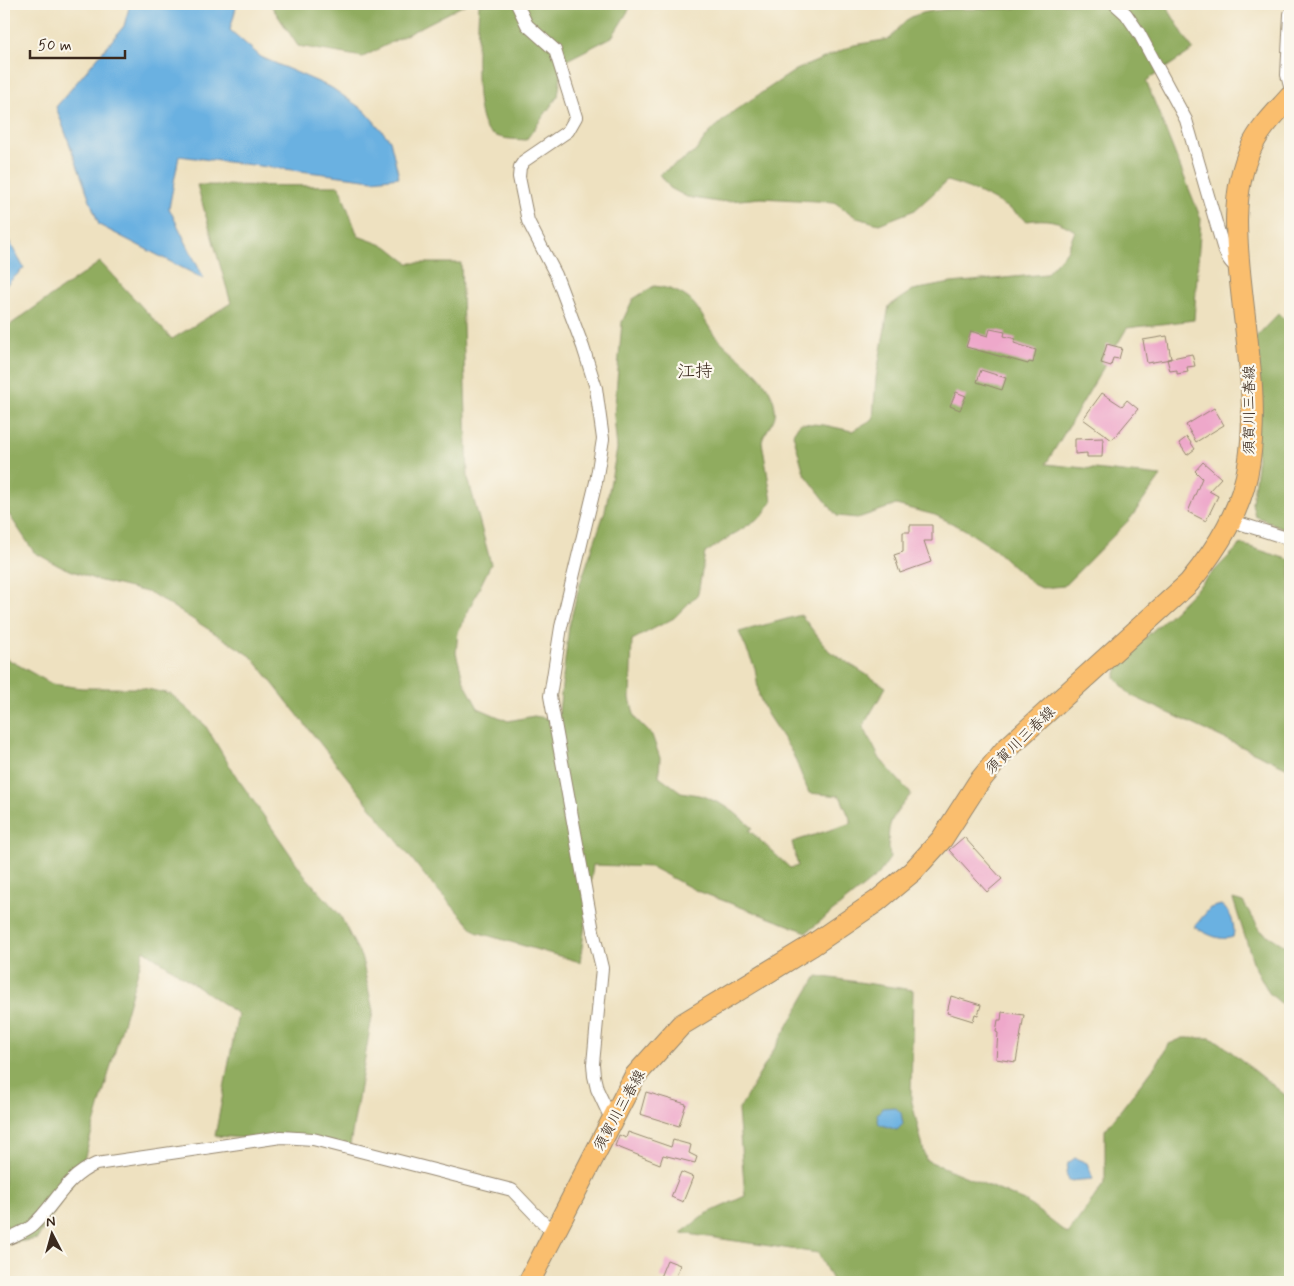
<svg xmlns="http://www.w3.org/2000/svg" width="1294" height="1286" font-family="Mynerve,'Klee One',sans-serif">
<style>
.forest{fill:#90ac5f;stroke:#666b3e}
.water{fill:#6bb1e1;stroke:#536e80}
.building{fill:#eea8ca}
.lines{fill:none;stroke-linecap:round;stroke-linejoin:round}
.minor-casing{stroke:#94866f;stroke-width:14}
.primary-casing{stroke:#94866f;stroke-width:23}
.minor{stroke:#fff;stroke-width:12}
.primary{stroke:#fabe6e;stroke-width:21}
.labels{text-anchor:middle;stroke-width:4.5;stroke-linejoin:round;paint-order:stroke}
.street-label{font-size:15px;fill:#3b2a1e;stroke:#fbf7ec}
.quarter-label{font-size:18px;fill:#3b2a1e;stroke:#fbf7ec}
</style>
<rect width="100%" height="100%" fill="#fbf7ec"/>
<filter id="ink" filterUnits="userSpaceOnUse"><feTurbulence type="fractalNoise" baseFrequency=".02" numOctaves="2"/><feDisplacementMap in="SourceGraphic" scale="10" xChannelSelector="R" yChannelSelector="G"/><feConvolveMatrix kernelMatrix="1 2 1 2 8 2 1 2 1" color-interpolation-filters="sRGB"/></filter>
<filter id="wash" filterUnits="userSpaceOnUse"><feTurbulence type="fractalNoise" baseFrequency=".0096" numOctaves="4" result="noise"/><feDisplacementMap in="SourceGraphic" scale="20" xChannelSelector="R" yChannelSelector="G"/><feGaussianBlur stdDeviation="1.12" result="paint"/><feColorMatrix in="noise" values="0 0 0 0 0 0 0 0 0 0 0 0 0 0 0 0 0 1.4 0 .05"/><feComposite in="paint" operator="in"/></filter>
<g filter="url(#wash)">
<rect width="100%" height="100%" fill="#eee1c0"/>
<!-- forest -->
<g class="forest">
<polygon points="270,4 466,4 363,57 298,46"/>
<path d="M479,4h151v4l-18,29 -49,25 -5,34 -32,44c-12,-1 -26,0 -37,-8 -18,-14 -11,-104 -10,-128z"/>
<path d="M1037,4h128l28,46 -47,31 55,138 -7,101 -67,8 -81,136 115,12 -31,43 -66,67 -22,2 -8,-3 -41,-37 -29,-19 -29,-14 -39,-10 -38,13 -21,-2 -33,-43 -11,-39 7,-11 24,2 28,6 21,-12 3,-41 13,-72 24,-16 38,-7 95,-9 21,-23 8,-20c-17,-11 -28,-13 -48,-10 -26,-19 -49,-31 -80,-40l-32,29 -36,14 -22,-6 -23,-16 -73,-4 -43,4 -31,-5 -17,-9 -10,-14 35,-22 15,-20 24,-21 62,-41 58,-25 36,-6c5,-6 10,-13 15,-18 27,-21 97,-5 132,-17z"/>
<path d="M197,185l142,1 19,50 30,11 20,16h53l7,215 23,86 -33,68 -2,21 8,29 14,26 30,13 26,-5 24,4 11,-94 10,-39 26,-76 12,-62 -3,-33 8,-94 11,-23 21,-13c14,2 23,4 35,13 10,8 16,23 24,34 20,24 58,42 62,75 3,14 -11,22 -13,34l10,59 -10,15 -57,37 -7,41 -24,24 -42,22 -2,58 5,20 17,17 8,23 -1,18 22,16 23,4 25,12 24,20 -4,2 41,38 8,-2 -6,-24 60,-19 -12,-27 -31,-3 -17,-41 -25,-38 -8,-18 -4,-28 -16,-36 62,-17 28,36 57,36 -23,39 17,33 31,35c-22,28 -25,28 -21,64l-12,17 -71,57 -112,-42 -44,-23 -58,-2 -13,97 -104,-30 -50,-55 -175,-221 -100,-63 -54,-13 -38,-14 -25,-14 -30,-45v-178l96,-67 72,77 59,-36z"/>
<polygon points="1278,314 1290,323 1290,531 1255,516 1252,503 1257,466 1254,339"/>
<polygon points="1241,544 1290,560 1290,769 1130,695 1115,677 1120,661 1174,611"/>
<polygon points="4,657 52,684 82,688 142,688 171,694 205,725 234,773 306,877 340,915 362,959 373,1011 350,1145 215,1136 238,1014 144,950 81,1170 37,1239 4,1244"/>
<polygon points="1233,899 1243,902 1261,931 1290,949 1290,1011 1269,993 1254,965"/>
<polygon points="817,976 913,990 911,1098 926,1160 1025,1201 1068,1234 1105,1182 1105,1130 1158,1062 1169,1044 1183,1038 1210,1038 1219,1042 1290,1099 1290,1282 833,1282 818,1253 681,1233 706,1214 745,1196 738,1111"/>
</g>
<!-- water -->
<g class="water">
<polygon points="130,4 237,4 230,30 261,57 332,88 365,111 390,140 399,177 373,180 179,156 169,208 204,279 99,225 56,107 124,26"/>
<polygon points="4,232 24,268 4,287"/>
<path d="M1221,905c10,7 15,20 12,32 -14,5 -27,-4 -39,-10l16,-19z"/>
<polygon points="895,1107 901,1113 903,1124 897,1130 879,1124 877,1114 883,1108"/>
<polygon points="1075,1158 1087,1163 1093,1179 1069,1181 1066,1173 1068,1163"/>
</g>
<g id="blocks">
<!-- building -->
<g class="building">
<polygon points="990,329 1005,332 1004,336 1016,339 1014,343 1036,350 1033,363 1029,362 1028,364 966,347 971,331 988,336"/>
<polygon points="1167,336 1171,359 1147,363 1143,340"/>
<polygon points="1107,344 1122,348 1119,359 1113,358 1111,366 1101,363"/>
<polygon points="1192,354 1195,366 1187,367 1188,372 1177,374 1177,370 1170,371 1167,359"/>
<polygon points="981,370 1006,378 1002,390 977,382"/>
<polygon points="956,392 966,396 960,410 950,406"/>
<polygon points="1102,393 1122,406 1127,400 1138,409 1112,440 1083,419"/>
<polygon points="1214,408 1224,425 1196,442 1186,425"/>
<polygon points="1187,437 1195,449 1187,455 1179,443"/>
<polygon points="1103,438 1102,457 1087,457 1087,453 1075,454 1075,439"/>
<polygon points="1203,462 1221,478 1209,491 1218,496 1206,521 1188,512 1202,478 1195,471"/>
<polygon points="910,525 932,525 932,541 924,541 931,562 900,573 894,555 903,552 903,532 910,532"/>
<polygon points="964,837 1002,879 987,892 949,850"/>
<polygon points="951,996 981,1005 978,1015 975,1014 973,1021 947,1013"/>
<polygon points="1002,1012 1024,1015 1016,1062 996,1059 998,1033 996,1032 998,1020 1001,1020"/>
<polygon points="646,1092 686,1104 679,1126 640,1114"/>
<polygon points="628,1132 671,1147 673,1140 691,1145 689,1153 697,1157 695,1163 663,1155 660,1164 615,1146 619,1135 626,1138"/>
<polygon points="681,1172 693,1177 683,1202 671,1197"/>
<polygon points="667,1260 680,1265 674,1282 660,1277"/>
</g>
</g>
</g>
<g filter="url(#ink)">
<use href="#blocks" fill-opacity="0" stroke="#94866f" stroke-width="1"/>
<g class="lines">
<defs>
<g id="minor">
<polyline points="517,4 527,25 555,50 576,117 568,131 524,161 520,167 519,177 528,221 556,275 583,347 596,388 603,439 596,482 561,627 550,696 593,931 602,968 593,1064 594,1076 597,1089 612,1121"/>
<path d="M1115,4l11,10 13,19 47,87 37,127c4,9 7,18 16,21"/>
<polyline points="1290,14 1287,75 1290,86"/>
<polyline points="1232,521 1290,539"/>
<path d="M4,1240c9,-4 20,-8 28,-14 24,-22 32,-48 64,-62l185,-27 32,2 199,51 42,44"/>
</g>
<path id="primary" d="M529,1282l106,-206 46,-51 130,-79 66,-45 36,-30 29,-32 36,-56 27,-33 184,-167c29,-36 53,-73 60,-120 9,-58 -2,-119 -8,-177 -5,-46 -10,-95 10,-138 9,-20 25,-35 39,-51"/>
</defs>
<!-- minor casing -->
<use href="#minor" class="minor-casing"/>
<!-- primary casing -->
<use href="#primary" class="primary-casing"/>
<!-- minor -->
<use href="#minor" class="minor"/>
<!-- primary -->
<use href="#primary" class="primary"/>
</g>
</g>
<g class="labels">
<!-- street labels -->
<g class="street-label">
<text transform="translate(1249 410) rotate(-90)" y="5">須賀川三春線</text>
<text transform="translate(1020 740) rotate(-44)" y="5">須賀川三春線</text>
<text transform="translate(619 1110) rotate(-61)" y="5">須賀川三春線</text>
</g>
<!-- quarter labels -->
<g class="quarter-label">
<text x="695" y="377">江持</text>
</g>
</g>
<!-- margin -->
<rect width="1294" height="1286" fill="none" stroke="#fbf7ec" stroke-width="20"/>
<!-- north arrow -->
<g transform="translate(52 1234) rotate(354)" stroke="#fbf7ec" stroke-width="4" paint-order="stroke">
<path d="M0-4L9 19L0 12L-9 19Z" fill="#3b2a1e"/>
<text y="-8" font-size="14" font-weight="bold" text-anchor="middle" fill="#3b2a1e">N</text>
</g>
<!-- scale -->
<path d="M30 50v8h95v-8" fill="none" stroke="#3b2a1e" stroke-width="2.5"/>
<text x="38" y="50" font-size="15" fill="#3b2a1e" stroke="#fbf7ec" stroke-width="4" paint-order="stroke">50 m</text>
</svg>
